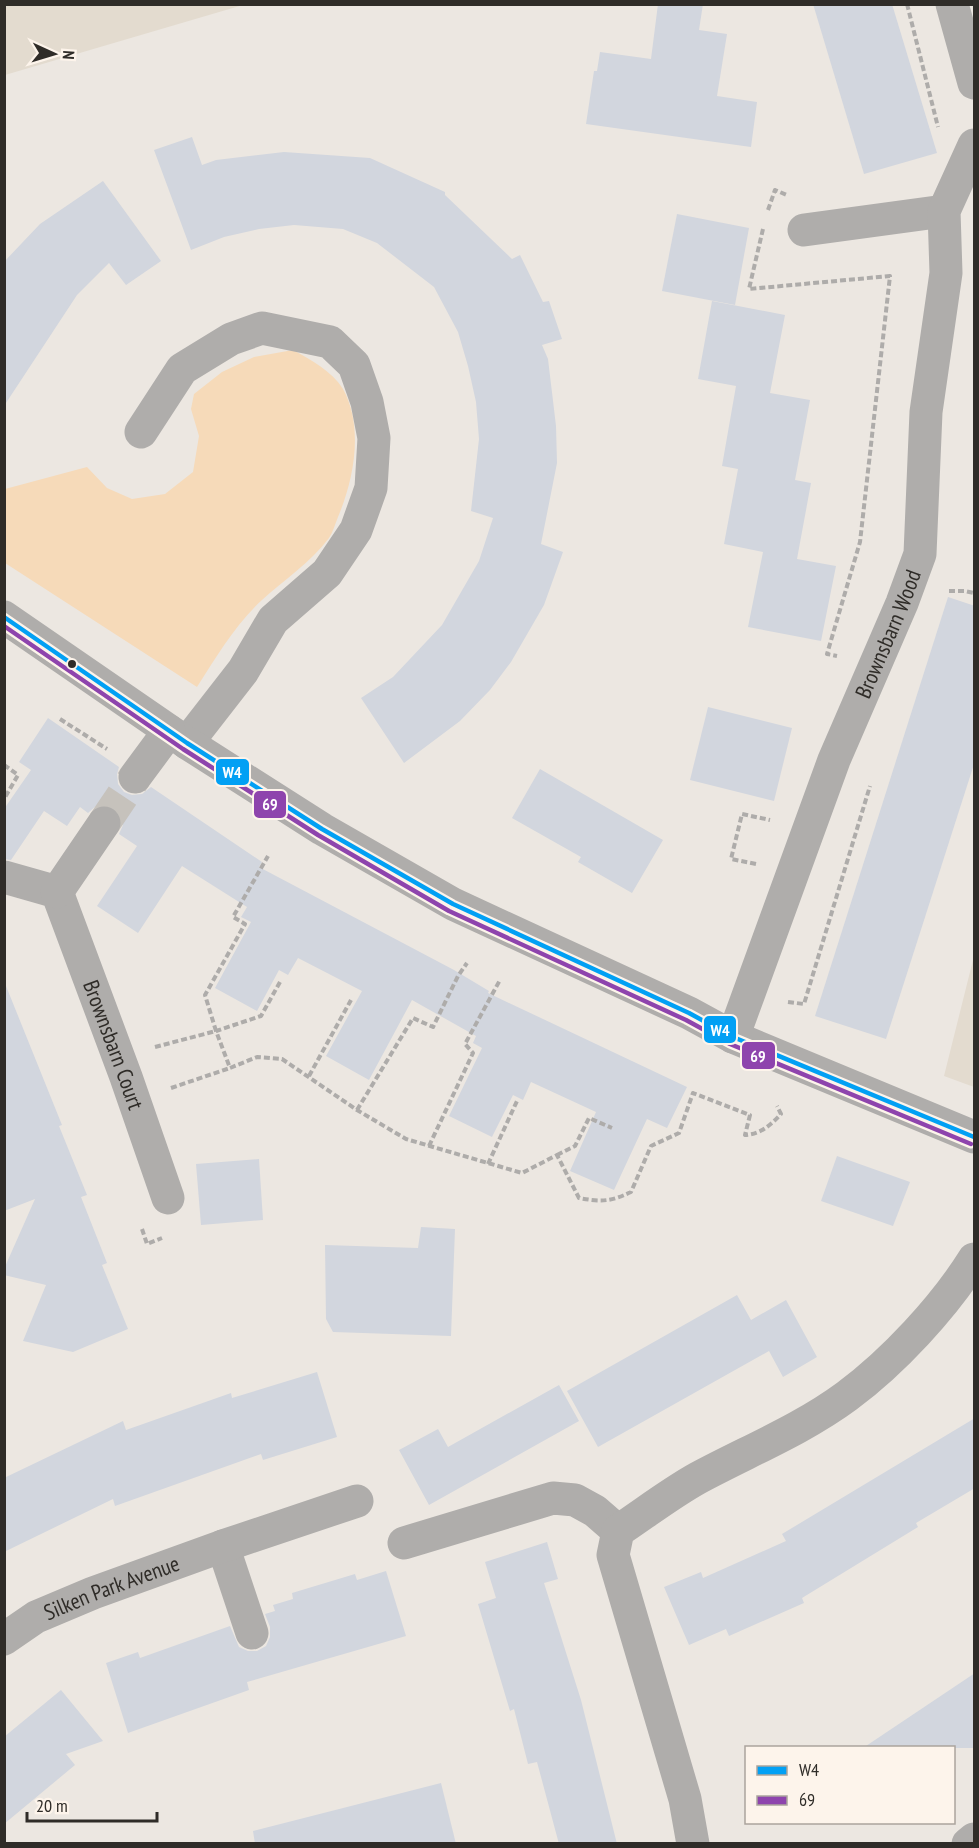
<svg xmlns="http://www.w3.org/2000/svg" width="979" height="1848" font-family="'PT Sans Narrow',sans-serif">
<style>
.built{fill:#e3dbcf}
.green{fill:#f6dab9}
.building{fill:#d2d6de}
.lines{fill:none;stroke-linecap:round;stroke-linejoin:round}
.minor-tunnel{stroke:#c6c2bc;stroke-width:33;stroke-dasharray:33 16;stroke-linecap:butt}
.path{stroke:#aeacaa;stroke-width:4;stroke-dasharray:6 3;stroke-linecap:butt}
.minor{stroke:#afadab;stroke-width:33}
.bus-1-casing{stroke:#fdf4eb;stroke-width:9}
.bus-2-casing{stroke:#fdf4eb;stroke-width:9}
.bus-1{stroke:#02a0f4;stroke-width:4.5}
.bus-2{stroke:#8e44ad;stroke-width:4.5}
.bus-dot{fill:#2f2c28;stroke:#fdf4eb;stroke-width:2}
.labels{text-anchor:middle;stroke-width:5;stroke-linejoin:round;paint-order:stroke}
.street-label{font-size:22px;fill:#2f2c28;stroke:#fdf4eb}
.line-badge{stroke:#fdf4eb;stroke-width:2}
.badge-label{font-size:16px;text-anchor:middle;font-weight:bold;fill:#fff}
</style>
<rect width="100%" height="100%" fill="#ece7e1"/>
<!-- built -->
<g class="built">
<polygon points="5,4 243,4 243,5 5,75"/>
<polygon points="974,956 974,1087 944,1076"/>
</g>
<!-- green -->
<path class="green" d="M293,350c18,10 39,21 50,39 21,38 11,90 -5,128 -3,7 -5,15 -9,21 -18,24 -45,42 -67,62 -27,25 -45,56 -65,87l-192,-124v-74l82,-22 20,21 25,11 33,-5 28,-22 6,-36 -8,-27 3,-15 28,-22 32,-15z"/>
<!-- building -->
<g class="building">
<polygon points="658,4 703,4 699,30 727,34 717,96 757,102 751,147 586,124 594,71 597,71 600,52 651,59"/>
<polygon points="813,4 892,4 937,153 864,174"/>
<polygon points="192,137 202,165 216,160 284,152 370,158 445,192 445,195 512,259 520,255 543,302 549,301 562,339 542,345 548,359 556,426 557,463 541,544 563,552 544,605 511,662 490,690 460,721 404,763 361,698 393,677 442,625 479,561 493,518 471,511 479,439 476,402 468,366 458,332 434,287 377,243 343,229 294,225 259,229 224,237 191,250 154,150"/>
<polygon points="103,181 161,261 126,285 109,263 77,295 4,406 4,262 40,224"/>
<polygon points="677,214 749,228 735,305 662,291"/>
<polygon points="712,301 785,315 770,393 810,400 795,480 811,483 797,559 836,566 821,641 748,627 763,552 724,544 738,469 722,466 736,386 698,379"/>
<polygon points="948,597 975,606 975,761 886,1039 815,1016"/>
<polygon points="708,707 792,728 774,801 690,780"/>
<polygon points="48,718 119,767 117,774 118,784 124,792 132,795 142,794 151,787 262,862 259,867 454,970 489,991 488,993 687,1087 667,1128 647,1119 614,1190 570,1171 596,1112 531,1082 523,1100 513,1095 492,1137 449,1116 482,1048 473,1043 476,1036 412,1000 369,1080 326,1056 362,991 298,958 288,975 279,970 257,1011 215,988 251,922 241,917 247,907 182,866 138,933 97,906 137,846 119,834 123,825 121,815 114,807 105,804 96,806 88,813 80,807 67,826 44,811 11,860 4,859 4,809 31,770 19,762"/>
<polygon points="540,769 663,840 632,893 578,862 581,857 512,818"/>
<polygon points="6,986 62,1125 59,1126 87,1195 81,1197 107,1263 102,1265 128,1329 73,1352 23,1341 46,1285 4,1275 4,1269 35,1199 4,1211 4,987"/>
<polygon points="837,1156 910,1182 893,1226 821,1201"/>
<polygon points="259,1159 263,1220 201,1225 196,1164"/>
<polygon points="421,1227 455,1229 451,1336 333,1332 326,1319 325,1245 418,1248"/>
<polygon points="737,1295 751,1320 786,1300 817,1357 783,1377 769,1351 598,1447 567,1391"/>
<polygon points="317,1372 337,1437 263,1460 261,1454 115,1506 113,1499 4,1552 4,1478 123,1421 126,1430 231,1393 232,1398"/>
<polygon points="559,1385 579,1421 429,1505 399,1450 438,1429 448,1447"/>
<polygon points="975,1418 975,1488 916,1523 918,1527 802,1598 804,1603 729,1636 726,1629 689,1645 664,1587 701,1572 703,1578 786,1541 782,1534"/>
<polygon points="547,1542 558,1579 544,1583 581,1700 617,1844 559,1844 537,1762 528,1764 514,1709 510,1711 478,1604 496,1598 485,1562"/>
<polygon points="386,1571 406,1636 247,1682 249,1690 128,1733 106,1663 138,1652 140,1658 230,1626 239,1647 248,1651 257,1651 266,1646 270,1637 270,1627 265,1614 275,1611 273,1605 293,1599 292,1593 355,1574 357,1580"/>
<polygon points="975,1673 975,1748 863,1748"/>
<polygon points="61,1690 103,1741 66,1754 75,1765 4,1824 4,1737"/>
<polygon points="441,1783 456,1844 255,1844 253,1831"/>
</g>
<g class="lines">
<!-- minor-tunnel -->
<polyline class="minor-tunnel" points="104,823 135,777"/>
<!-- path -->
<g class="path">
<polyline points="907,4 938,127"/>
<polyline points="768,210 775,190 787,195"/>
<polyline points="763,229 749,289 890,276 860,542 827,654 837,656"/>
<polyline points="949,591 965,591 974,593"/>
<polyline points="60,719 107,749"/>
<polyline points="4,765 18,775 4,799"/>
<polyline points="756,864 731,859 742,814 770,820"/>
<path d="M280,982l-19,34 -45,15 14,37 27,-11 25,2 75,51 49,29 116,34 35,-18 22,43c22,4 31,4 52,-6l20,-46 28,-13 14,-40 57,22 -5,20c15,-1 25,-9 36,-21l-4,-8"/>
<polyline points="788,1002 804,1004 870,786"/>
<polyline points="155,1047 216,1031 205,995 245,924 233,917 268,856"/>
<polyline points="309,1076 351,1000"/>
<polyline points="171,1088 230,1068"/>
<polyline points="357,1110 413,1018 433,1027 458,976 467,963"/>
<polyline points="429,1146 473,1053 465,1044 500,980"/>
<polyline points="557,1155 575,1146 589,1118 612,1128"/>
<polyline points="488,1164 517,1101"/>
<polyline points="142,1229 147,1244 162,1238"/>
</g>
<!-- minor -->
<g class="minor">
<polyline points="952,4 974,83"/>
<polyline points="804,230 944,211"/>
<polyline points="141,432 182,369 231,339 262,328 330,342 354,365 367,402 374,438 371,488 356,530 327,573 273,620 243,671 187,743"/>
<polyline points="4,617 187,743 322,829 453,904 689,1013 733,1037 974,1137"/>
<polyline points="135,777 169,731"/>
<path id="s1" d="M4,877l53,15 69,185 42,121"/>
<polyline points="57,892 104,823"/>
<path id="s2" d="M733,1037l101,-277 68,-157 18,-49 6,-142 20,-139 -2,-62 30,-66"/>
<polyline points="404,1543 553,1498 575,1500 595,1511 618,1531"/>
<polyline points="223,1546 252,1633"/>
<path id="s3" d="M4,1639l32,-22 57,-24 130,-47 134,-45"/>
<path d="M693,1844l-8,-45 -72,-244 5,-24c27,-18 53,-38 80,-53 50,-27 103,-48 149,-82 46,-34 97,-89 127,-137"/>
<polyline points="968,1844 974,1839"/>
</g>
<defs>
<polyline id="bus-1" points="4,617 187,743 322,829 453,904 689,1013 733,1037 974,1137"/>
<polyline id="bus-2" points="4,626 183,749 318,835 449,911 686,1020 730,1044 971,1144"/>
</defs>
<!-- bus-1 casing -->
<use href="#bus-1" class="bus-1-casing"/>
<!-- bus-2 casing -->
<use href="#bus-2" class="bus-2-casing"/>
<!-- bus-1 -->
<use href="#bus-1" class="bus-1"/>
<!-- bus-2 -->
<use href="#bus-2" class="bus-2"/>
</g>
<!-- markers -->
<circle class="bus-dot" cx="72" cy="664" r="5"/>
<g class="labels">
<!-- street labels -->
<g class="street-label">
<text dy="8" stroke="none"><textPath href="#s2" startOffset="432">Brownsbarn Wood</textPath></text>
<text dy="8" stroke="none"><textPath href="#s1" startOffset="218">Brownsbarn Court</textPath></text>
<text dy="8" stroke="none"><textPath href="#s3" startOffset="120">Silken Park Avenue</textPath></text>
</g>
</g>
<g class="line-badge">
<rect x="215" y="758" width="35" height="28" rx="6" fill="#02a0f4"/>
<rect x="253" y="790" width="34" height="29" rx="6" fill="#8e44ad"/>
<rect x="703" y="1015" width="34" height="29" rx="6" fill="#02a0f4"/>
<rect x="741" y="1041" width="35" height="29" rx="6" fill="#8e44ad"/>
</g>
<g class="badge-label">
<text x="232" y="778">W4</text>
<text x="270" y="810">69</text>
<text x="720" y="1036">W4</text>
<text x="758" y="1062">69</text>
</g>
<!-- border -->
<rect width="979" height="1848" fill="none" stroke="#2f2c28" stroke-width="12"/>
<!-- legend -->
<rect x="745" y="1746" width="210" height="78" fill="#fdf4eb" stroke="#aba49d" stroke-width="1.5"/>
<rect x="757" y="1766" width="30" height="9" fill="#02a0f4" stroke="#aba49d" stroke-width="1.5"/>
<text x="799" y="1776" font-size="18" fill="#2f2c28">W4</text>
<rect x="757" y="1796" width="30" height="9" fill="#8e44ad" stroke="#aba49d" stroke-width="1.5"/>
<text x="799" y="1806" font-size="18" fill="#2f2c28">69</text>
<!-- north arrow -->
<g transform="translate(54 54) rotate(94)" stroke="#fdf4eb" stroke-width="4.5" paint-order="stroke">
<path d="M0-4.5L10 22L0 15L-10 22Z" fill="#2f2c28"/>
<text y="-9" font-size="16" font-weight="bold" text-anchor="middle" fill="#2f2c28">N</text>
</g>
<!-- scale -->
<path d="M27 1812v9h130v-9" fill="none" stroke="#2f2c28" stroke-width="3"/>
<text x="36" y="1812" font-size="18" fill="#2f2c28" stroke="#fdf4eb" stroke-width="4.5" paint-order="stroke">20 m</text>
</svg>
